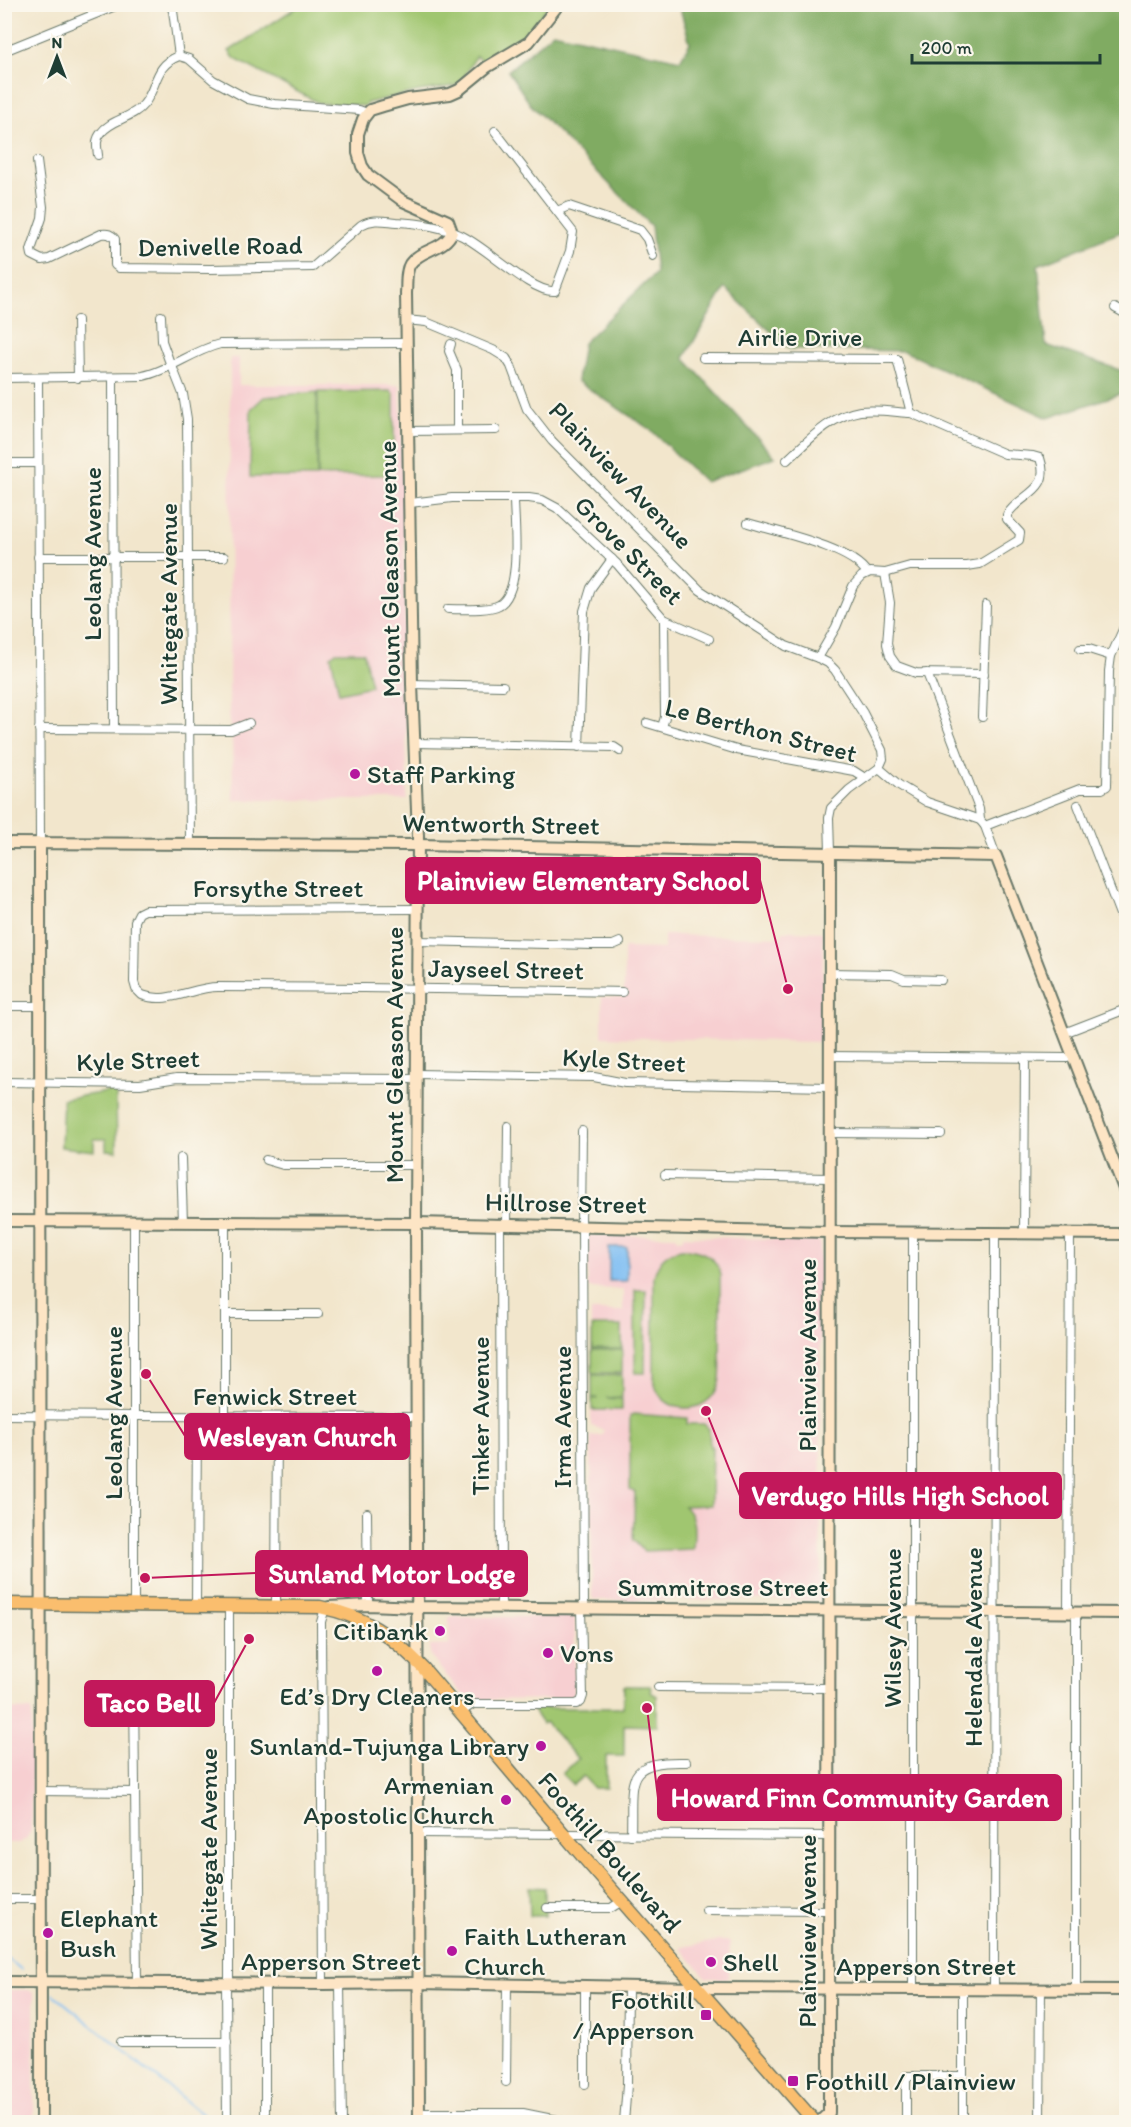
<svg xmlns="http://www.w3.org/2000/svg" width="1131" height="2127" font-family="Itim,sans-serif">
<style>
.built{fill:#f7cfd1}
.green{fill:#a0c670;stroke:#608252;stroke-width:1.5}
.forest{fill:#80ab62;stroke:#50744b;stroke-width:1.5}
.water{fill:#7fbef3;stroke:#4f7e94;stroke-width:1.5}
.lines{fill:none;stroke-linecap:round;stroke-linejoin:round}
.stream{stroke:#7fbef3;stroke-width:2}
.street-casing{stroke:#697869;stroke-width:10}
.secondary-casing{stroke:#697869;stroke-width:14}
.primary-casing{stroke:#697869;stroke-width:15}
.street{stroke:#fff;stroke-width:8}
.secondary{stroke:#fde5c5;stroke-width:10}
.primary{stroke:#fabe6e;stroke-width:12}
.poi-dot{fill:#b5179e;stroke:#fbf7ec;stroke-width:2}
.labels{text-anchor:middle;stroke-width:4.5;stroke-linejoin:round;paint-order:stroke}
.street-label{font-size:26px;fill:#1f3d34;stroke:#fbf7ec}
.poi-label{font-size:26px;fill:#1f3d34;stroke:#fbf7ec;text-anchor:start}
.leader{fill:none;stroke:#c2185b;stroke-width:2}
.callout-dot{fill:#c2185b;stroke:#fbf7ec;stroke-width:2}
.callout{fill:#c2185b;stroke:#c2185b;stroke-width:2}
.callout-label{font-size:27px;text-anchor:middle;font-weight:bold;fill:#fff}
</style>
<rect width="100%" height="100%" fill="#fbf7ec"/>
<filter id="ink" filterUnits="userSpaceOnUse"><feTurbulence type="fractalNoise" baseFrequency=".0167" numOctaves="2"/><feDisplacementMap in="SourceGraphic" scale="12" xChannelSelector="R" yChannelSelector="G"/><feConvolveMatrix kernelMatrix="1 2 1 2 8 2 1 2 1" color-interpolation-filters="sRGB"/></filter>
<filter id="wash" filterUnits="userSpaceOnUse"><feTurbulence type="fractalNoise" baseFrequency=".008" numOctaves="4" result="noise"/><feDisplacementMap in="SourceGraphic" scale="24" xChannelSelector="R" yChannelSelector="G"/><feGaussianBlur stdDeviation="1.35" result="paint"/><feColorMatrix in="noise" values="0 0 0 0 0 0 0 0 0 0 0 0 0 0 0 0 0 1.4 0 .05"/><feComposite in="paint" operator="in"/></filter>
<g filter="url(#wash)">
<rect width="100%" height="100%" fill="#f2e6cc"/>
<!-- built -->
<g class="built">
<polygon points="230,358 239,358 239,385 400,385 404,509 407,800 233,800 232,735 229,722"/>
<polygon points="783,931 823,932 822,1042 602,1037 602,997 624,997 624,948 664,949 664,935 782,937"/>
<polygon points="589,1235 676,1236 677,1240 683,1239 683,1236 820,1241 821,1600 596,1600 592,1598 591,1436 603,1435 604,1430 591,1426 591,1311 623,1311 623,1289 588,1288 588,1238"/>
<polygon points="449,1617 575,1617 574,1699 467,1700 434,1661 430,1653 430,1646 449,1645"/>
<polygon points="5,1709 32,1710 31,1831 26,1839 19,1843 5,1843"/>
<polygon points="717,1941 730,1941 729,1978 707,1978 680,1947"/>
<polygon points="5,1990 29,1990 34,1994 34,2122 5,2122"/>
</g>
<!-- green -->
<g class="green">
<polygon points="297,5 549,5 525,37 483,62 476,56 461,83 454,86 419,91 367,103 365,106 319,103 235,59 229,51 297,7"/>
<polygon points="391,391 394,395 394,468 387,475 318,476 318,392"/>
<polygon points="317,392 317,477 250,477 251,409 264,397"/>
<polygon points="336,652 361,652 364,653 371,686 339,693 331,656"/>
<polygon points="113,1091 116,1094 117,1151 106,1150 106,1139 94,1139 94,1151 61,1147 63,1099"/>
<path d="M682,1249c17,0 36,7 38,26 0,25 0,50 0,75 0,11 2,23 -1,33 -10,36 -62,32 -65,-4v-103c4,-15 12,-25 28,-27z"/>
<polygon points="635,1290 646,1290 645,1373 635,1373"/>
<rect x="592" y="1326" width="30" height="23"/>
<rect x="592" y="1350" width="30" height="23"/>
<polygon points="592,1375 622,1375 622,1397 606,1398 622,1399 622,1410 592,1410 592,1399 598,1398 592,1398"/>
<path d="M633,1414l54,4v6h17l5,5 1,18h2l-1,58 -27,1c13,12 10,28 9,43l-49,2 -11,-11 2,-48 -5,-2v-74z"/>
<polygon points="624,1686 650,1686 652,1693 657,1696 657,1726 624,1725 624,1756 606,1756 606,1788 594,1788 583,1776 573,1785 562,1774 578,1759 545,1722 542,1724 531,1708 623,1708"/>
<polygon points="529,1887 545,1888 545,1916 530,1916"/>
</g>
<!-- forest -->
<polygon class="forest" points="679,5 1126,5 1126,230 1038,265 1046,345 1126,372 1126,392 1048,418 904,351 789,349 725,288 684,358 775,457 705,482 651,430 577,381 583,343 656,273 651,226 530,104 508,71 553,32 680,60 690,43"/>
<!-- water -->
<rect class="water" x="609" y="1247" width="18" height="34"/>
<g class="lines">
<!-- stream -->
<g class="stream">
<polyline points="4,1956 22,1970"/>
<polyline points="53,1994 212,2122"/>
</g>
</g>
</g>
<g filter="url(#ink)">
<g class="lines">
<defs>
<g id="street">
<polyline points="170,4 173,11 179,56"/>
<polyline points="4,51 120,4"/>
<path d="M98,155c-1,-8 -3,-15 3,-22 9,-13 32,-15 43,-29 14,-17 9,-38 35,-48l10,3 24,21 35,19 26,5 85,6 8,3"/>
<path d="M37,161l6,46 -1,11 -11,32 1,5 10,5 7,-1 52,-25c7,-1 10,0 14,5v26l4,3 91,1 103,-2 48,-42c12,-7 23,-4 36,-3 20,1 45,5 63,13 23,9 72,59 95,56l15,-40 3,-19 -78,-101"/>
<polyline points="557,211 569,206 640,230 647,239 653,256"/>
<polyline points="1115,308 1126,314"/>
<polyline points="161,316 162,341 171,366"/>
<polyline points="77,320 78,378"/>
<polyline points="406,320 426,322 493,350 506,358 511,366 527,409 552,441 700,590 786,646 818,658 828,663 835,670 863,713 882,750 883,759 879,768 849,790 831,808 829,818 830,852"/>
<polyline points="451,344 449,351 457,370 457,430"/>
<path d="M703,358l194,1 14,54 94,41 28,2 7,2c12,34 -20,35 -33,57v4l13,14 -1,7 -39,24 -13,2h-57l-25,7 -15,-1 -8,4 -9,10 -17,41 -18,31"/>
<polyline points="172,366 183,394 187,419 190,844"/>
<path d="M4,378l139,-2c28,-6 49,-25 77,-32l187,-1"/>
<polyline points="38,378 40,843"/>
<polyline points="113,378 114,729"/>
<polyline points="409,431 496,430"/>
<path d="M787,460c22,-20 43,-44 73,-49 16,-2 35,1 51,2"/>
<polyline points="4,463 37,463"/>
<polyline points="410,503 452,498 529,498 542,500 557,508 617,564 664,619 709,639"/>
<path d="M748,523c29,9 103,24 119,50"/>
<polyline points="38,557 224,557"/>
<polyline points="885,573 890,603 887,644 890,656 897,666 916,673 984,674"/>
<path d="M448,609c13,0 41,2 51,-4 24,-13 15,-83 15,-107"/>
<polyline points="1080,649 1089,649 1111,656"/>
<polyline points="927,673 979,809 980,820 985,826 996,856"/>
<polyline points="412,684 503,686"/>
<polyline points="982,717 986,605"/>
<polyline points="647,723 737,750 854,771 865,778"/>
<polyline points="662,727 665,717 664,619"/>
<polyline points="39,729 231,730 249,723"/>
<polyline points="416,743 614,747 620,751"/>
<polyline points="579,747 584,611 591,588 612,559"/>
<polyline points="879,768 899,785 927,802 980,820"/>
<polyline points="1078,805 1126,930"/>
<polyline points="985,826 1080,789 1102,789 1107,786 1109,671 1111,656 1126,623"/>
<path d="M418,909l-273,1 -6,3 -4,8 -1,61 2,7 6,6c26,10 50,-8 76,-8 135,0 269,3 404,5"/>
<polyline points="417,941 593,945 613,945 620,942"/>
<polyline points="829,973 892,974 904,979 941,980"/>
<polyline points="4,1006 40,1006"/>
<polyline points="1064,1033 1126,1009"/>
<polyline points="829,1056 1067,1058 1073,1056"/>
<polyline points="417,1074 594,1077 625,1083 829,1087"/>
<polyline points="4,1082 140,1084 177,1078 417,1079"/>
<polyline points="829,1133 941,1134"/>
<polyline points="181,1158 183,1222"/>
<polyline points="266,1160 283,1165 416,1165"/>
<polyline points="665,1175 830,1178"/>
<polyline points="225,1222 225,1418"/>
<polyline points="500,1224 501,1608"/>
<polyline points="507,1224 508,1126"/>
<polyline points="581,1226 582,1131"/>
<polyline points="582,1226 584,1608"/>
<polyline points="913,1233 913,1988"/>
<polyline points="1024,1233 1025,1058"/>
<polyline points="225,1314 318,1314"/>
<polyline points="4,1415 134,1416"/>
<polyline points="134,1416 416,1417"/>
<polyline points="367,1513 368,1605"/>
<polyline points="134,1605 134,1222"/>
<polyline points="196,1606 197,1417"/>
<polyline points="276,1606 277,1418"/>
<polyline points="1068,1612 1070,1234"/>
<polyline points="1076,1612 1076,1989"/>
<polyline points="658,1687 829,1688"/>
<polyline points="134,1689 137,1983"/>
<polyline points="461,1712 473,1704 576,1704 581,1702 583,1696 581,1608"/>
<polyline points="40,1791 135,1792"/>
<polyline points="417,1833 830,1836"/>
<path d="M631,1835c2,-53 -10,-75 55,-73"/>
<polyline points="4,1899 41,1899"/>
<polyline points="547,1908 611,1908 622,1901"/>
<polyline points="706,1910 829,1911"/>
<polyline points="226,1984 227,2122"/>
<polyline points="229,1984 229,1606"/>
<polyline points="323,1984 321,1622 325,1608"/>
<polyline points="340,1984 342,2122"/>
<polyline points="585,1986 585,2084"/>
<polyline points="994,1989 995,1233"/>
<polyline points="121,2042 227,2042"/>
<polyline points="506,2082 507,1985"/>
<polyline points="419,2113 523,2113 567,2122"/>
<polyline points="265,2122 265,1984"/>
<polyline points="624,2122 627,2085 628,1987"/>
<polyline points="906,2122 906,2076 963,2076"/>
<polyline points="963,2122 963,1988"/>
<polyline points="1040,2122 1041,1989"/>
</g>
<g id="secondary">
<polyline points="4,843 418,845 996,856 1126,1194"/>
<polyline points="40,843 41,2122"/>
<polyline points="4,1221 416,1223 829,1232 1126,1234"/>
<polyline points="329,1607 368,1605 417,1607 1126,1613"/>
<polyline points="4,1982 323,1984 419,1983 698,1988 1126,1990"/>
<path d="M419,2122l-3,-899 2,-387 -6,-152 -6,-391c1,-9 -1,-21 4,-29 10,-15 35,-14 42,-32l-4,-11 -45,-20 -35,-26 -6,-9 -4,-13v-19l5,-15 7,-9 13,-4 25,-7 42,-5 9,-4 28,-23 42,-25 30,-38"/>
<polyline points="819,2122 829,2113 830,852"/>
</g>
<path id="primary" d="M4,1604l316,3c45,9 71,28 103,61l162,191 230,263"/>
</defs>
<!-- street casing -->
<use href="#street" class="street-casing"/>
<!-- secondary casing -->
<use href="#secondary" class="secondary-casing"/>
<!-- primary casing -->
<use href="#primary" class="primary-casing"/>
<!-- street -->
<use href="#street" class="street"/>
<!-- secondary -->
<use href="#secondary" class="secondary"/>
<!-- primary -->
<use href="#primary" class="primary"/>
</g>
</g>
<!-- markers -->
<g class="poi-dot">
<circle cx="355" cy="774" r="6"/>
<circle cx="440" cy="1631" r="6"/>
<circle cx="548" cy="1653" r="6"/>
<circle cx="377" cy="1671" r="6"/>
<circle cx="541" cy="1746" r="6"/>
<circle cx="506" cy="1800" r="6"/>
<circle cx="48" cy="1933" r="6"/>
<circle cx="452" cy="1951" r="6"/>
<circle cx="711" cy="1962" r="6"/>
<rect x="700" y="2009" width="12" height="12" rx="3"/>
<rect x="787" y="2075" width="12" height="12" rx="3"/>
</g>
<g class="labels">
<!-- street labels -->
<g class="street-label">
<text transform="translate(220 246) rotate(-1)" y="9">Denivelle Road</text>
<text x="800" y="346">Airlie Drive</text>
<text transform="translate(621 475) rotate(46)" y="9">Plainview Avenue</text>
<text transform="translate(629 550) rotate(45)" y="9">Grove Street</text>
<text transform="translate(92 554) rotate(-90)" y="9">Leolang Avenue</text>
<text transform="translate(389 569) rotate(-91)" y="9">Mount Gleason Avenue</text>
<text transform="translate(168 604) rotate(-90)" y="9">Whitegate Avenue</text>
<text transform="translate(761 730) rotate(14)" y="9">Le Berthon Street</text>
<text transform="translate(501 824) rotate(1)" y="9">Wentworth Street</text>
<text x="278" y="897">Forsythe Street</text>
<text transform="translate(506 969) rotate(1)" y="9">Jayseel Street</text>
<text transform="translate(394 1055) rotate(-90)" y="9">Mount Gleason Avenue</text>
<text transform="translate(138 1060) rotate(-2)" y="9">Kyle Street</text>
<text transform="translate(624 1060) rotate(3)" y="9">Kyle Street</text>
<text transform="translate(566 1203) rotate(1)" y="9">Hillrose Street</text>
<text transform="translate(807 1355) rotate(-90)" y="9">Plainview Avenue</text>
<text x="275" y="1405">Fenwick Street</text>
<text transform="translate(113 1413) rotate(-90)" y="9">Leolang Avenue</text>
<text transform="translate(480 1416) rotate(-90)" y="9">Tinker Avenue</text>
<text transform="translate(562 1417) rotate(-90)" y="9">Irma Avenue</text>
<text x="723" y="1596">Summitrose Street</text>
<text transform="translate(892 1628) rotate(-90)" y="9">Wilsey Avenue</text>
<text transform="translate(973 1647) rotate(-90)" y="9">Helendale Avenue</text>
<text transform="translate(208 1849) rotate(-90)" y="9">Whitegate Avenue</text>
<text transform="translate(610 1852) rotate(49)" y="9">Foothill Boulevard</text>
<text transform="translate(807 1931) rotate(-90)" y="9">Plainview Avenue</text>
<text x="331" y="1970">Apperson Street</text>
<text x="926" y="1975">Apperson Street</text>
</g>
<!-- poi labels -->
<g class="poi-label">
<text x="367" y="783">Staff Parking</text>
<text x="428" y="1640" text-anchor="end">Citibank</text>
<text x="560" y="1662">Vons</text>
<text x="377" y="1705" text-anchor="middle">Ed’s Dry Cleaners</text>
<text x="529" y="1755" text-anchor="end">Sunland-Tujunga Library</text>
<text x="494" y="1794" text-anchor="end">Armenian<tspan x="494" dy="30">Apostolic Church</tspan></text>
<text x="60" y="1927">Elephant<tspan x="60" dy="30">Bush</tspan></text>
<text x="464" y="1945">Faith Lutheran<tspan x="464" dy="30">Church</tspan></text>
<text x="723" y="1971">Shell</text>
<text x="694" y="2009" text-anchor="end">Foothill<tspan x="694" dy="30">/ Apperson</tspan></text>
<text x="805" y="2090">Foothill / Plainview</text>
</g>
</g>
<!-- callouts -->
<path class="leader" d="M788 989L760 880M146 1374L185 1436M706 1411L740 1496M145 1578L256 1573M249 1639L214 1703M647 1708L658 1798"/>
<g class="callout-dot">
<circle cx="788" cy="989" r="6"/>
<circle cx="146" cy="1374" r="6"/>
<circle cx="706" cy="1411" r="6"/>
<circle cx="145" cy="1578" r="6"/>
<circle cx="249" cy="1639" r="6"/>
<circle cx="647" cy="1708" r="6"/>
</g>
<g class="callout">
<rect x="406" y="858" width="354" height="45" rx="6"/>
<rect x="185" y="1414" width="224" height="45" rx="6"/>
<rect x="740" y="1473" width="321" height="45" rx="6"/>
<rect x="256" y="1551" width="271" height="45" rx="6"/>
<rect x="85" y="1681" width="129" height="45" rx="6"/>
<rect x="658" y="1775" width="403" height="45" rx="6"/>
</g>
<g class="callout-label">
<text x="583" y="890">Plainview Elementary School</text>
<text x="297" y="1446">Wesleyan Church</text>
<text x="900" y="1505">Verdugo Hills High School</text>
<text x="392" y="1583">Sunland Motor Lodge</text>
<text x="149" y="1712">Taco Bell</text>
<text x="860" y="1807">Howard Finn Community Garden</text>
</g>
<!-- margin -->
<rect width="1131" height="2127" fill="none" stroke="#fbf7ec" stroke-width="24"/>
<!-- north arrow -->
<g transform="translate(57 57)" stroke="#fbf7ec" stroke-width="4.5" paint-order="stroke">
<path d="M0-4.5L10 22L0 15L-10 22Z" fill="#1f3d34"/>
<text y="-9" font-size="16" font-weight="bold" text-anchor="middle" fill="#1f3d34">N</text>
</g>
<!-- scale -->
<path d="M912 54v9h188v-9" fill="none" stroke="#1f3d34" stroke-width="3"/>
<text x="921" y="54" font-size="18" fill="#1f3d34" stroke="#fbf7ec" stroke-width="4.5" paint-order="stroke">200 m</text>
</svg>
